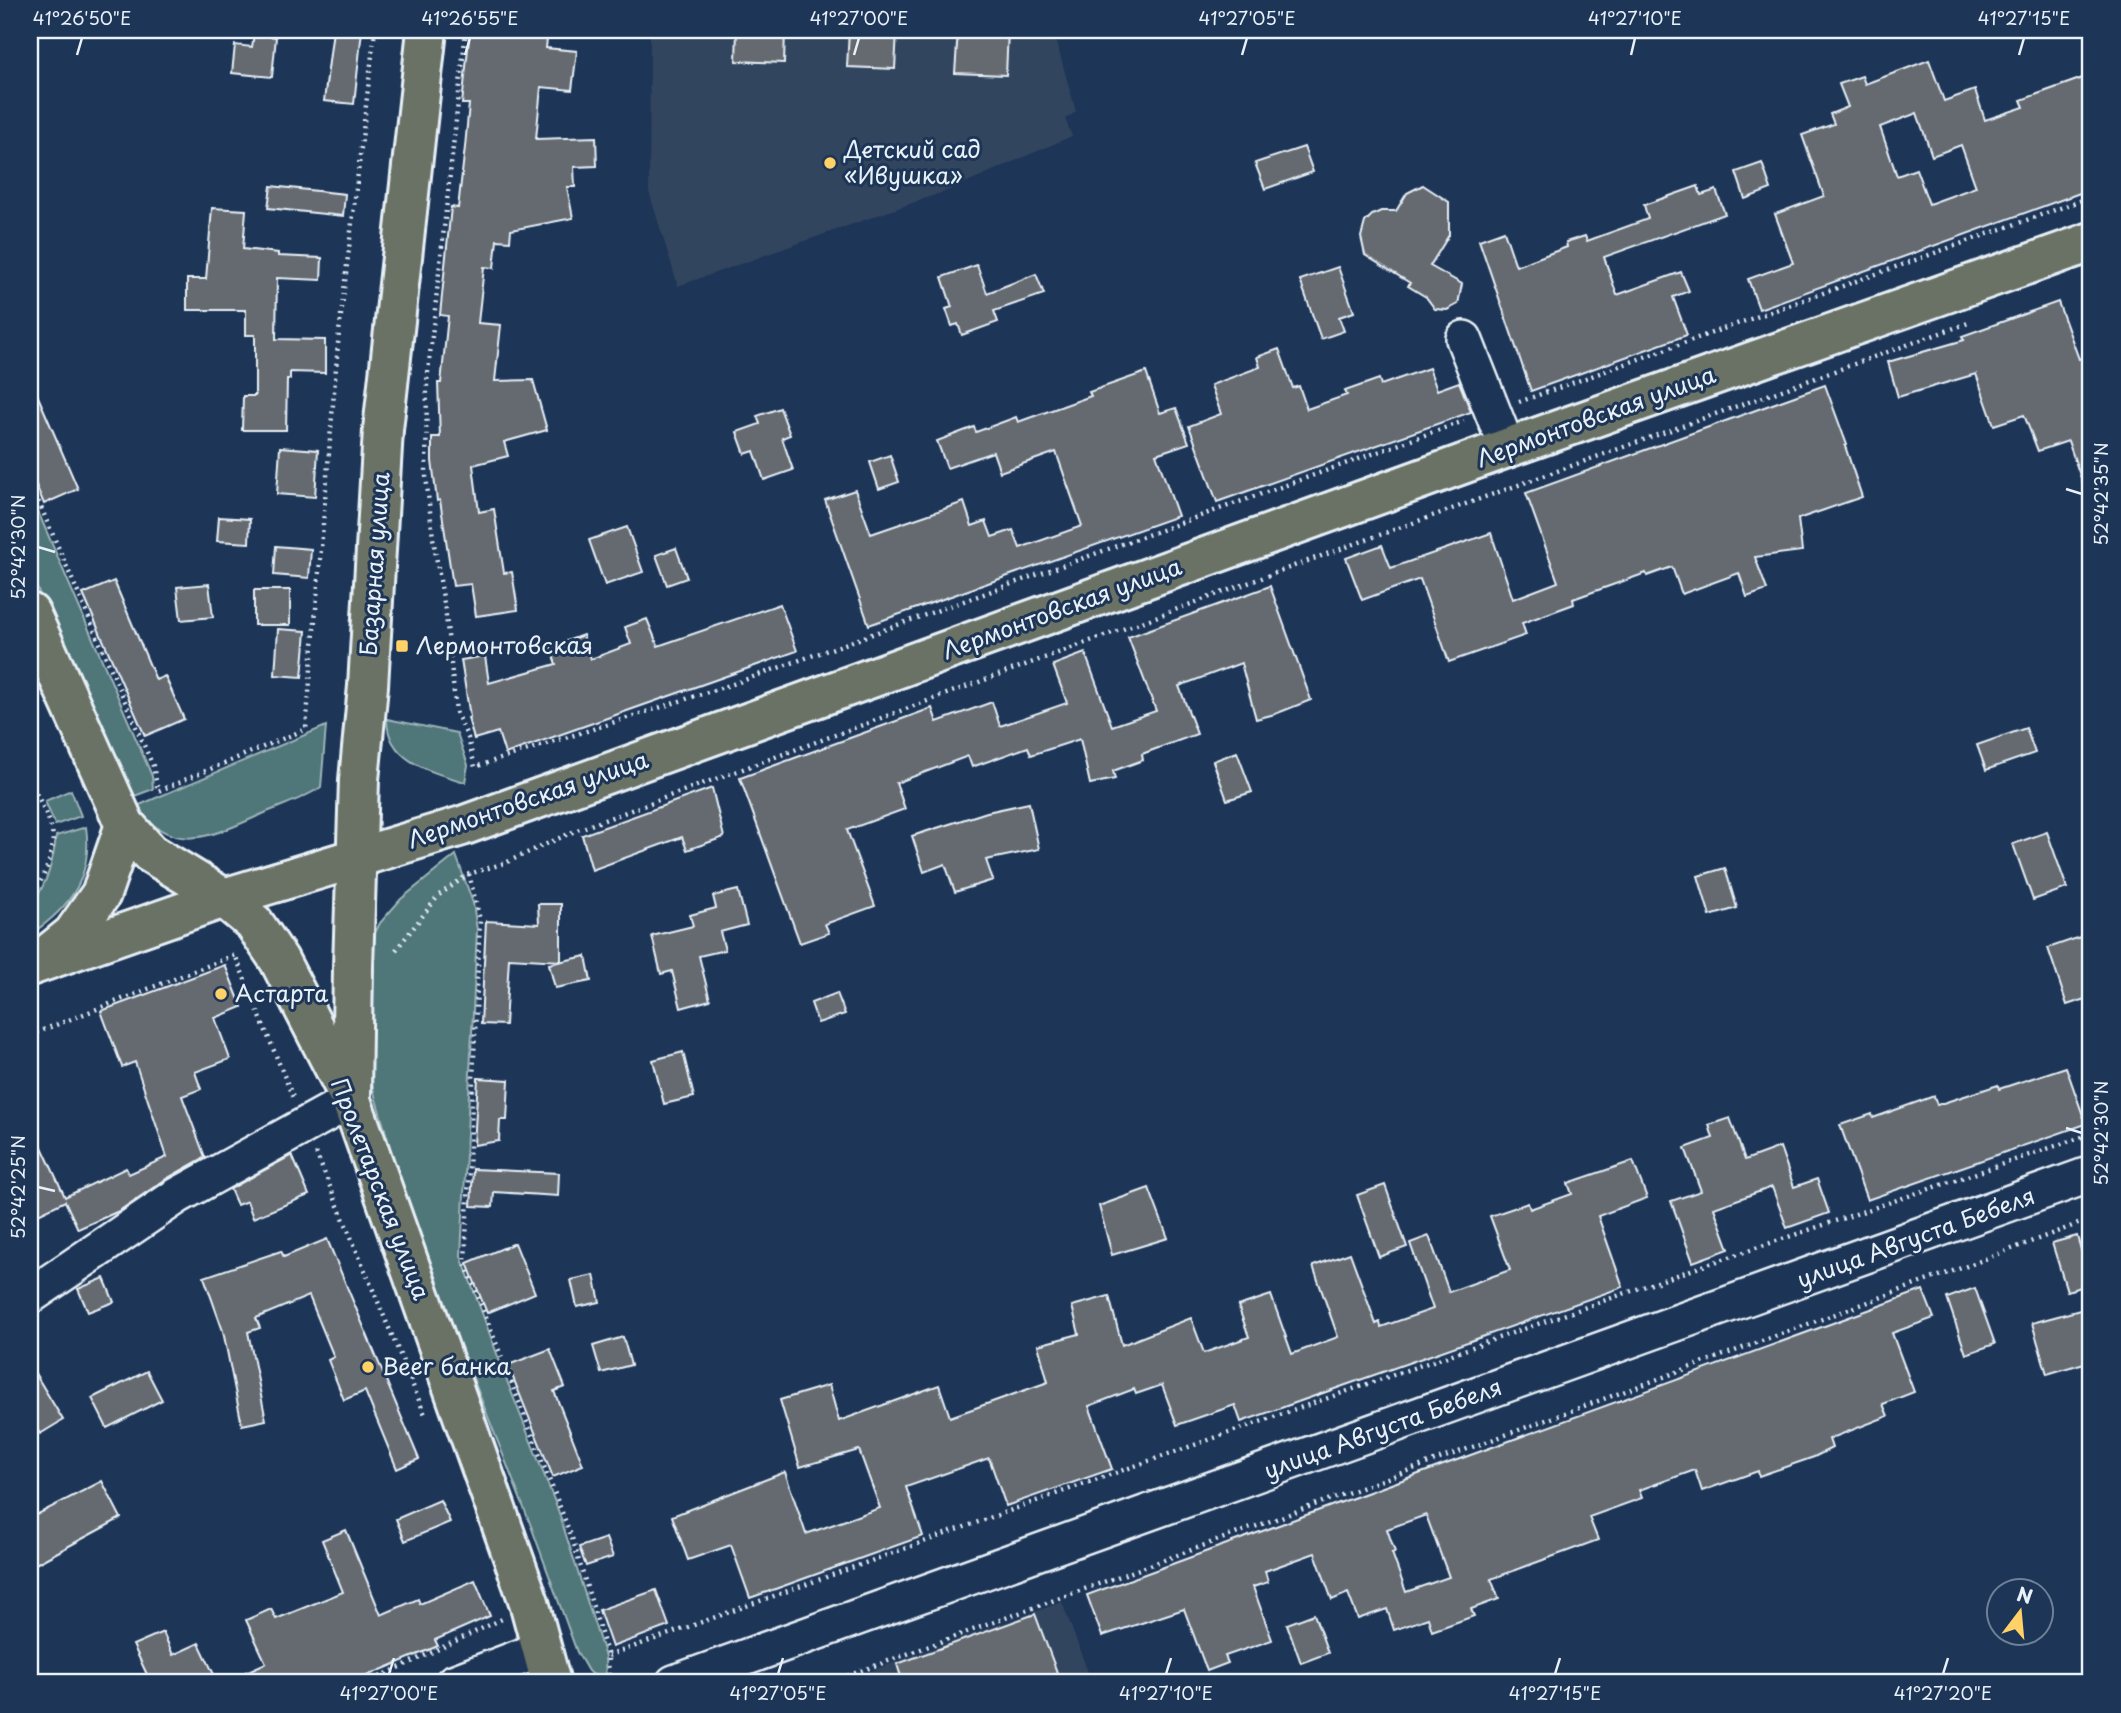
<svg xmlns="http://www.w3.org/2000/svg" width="2121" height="1713" font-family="'Playpen Sans',sans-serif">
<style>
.built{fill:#33455e}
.green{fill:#507679;stroke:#9cb4b8;stroke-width:2}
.building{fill:#656a70;stroke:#e8f1f8;stroke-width:2;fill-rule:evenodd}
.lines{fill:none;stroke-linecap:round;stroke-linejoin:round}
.minor-casing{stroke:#e8f1f8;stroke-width:40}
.major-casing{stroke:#e8f1f8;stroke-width:44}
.path{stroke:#e8f1f8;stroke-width:4.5;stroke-dasharray:2 5;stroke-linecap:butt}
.minor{stroke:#1d3557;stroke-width:35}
.major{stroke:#6b7165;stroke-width:38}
.ticks{fill:none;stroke:#e8f1f8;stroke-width:2.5}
.poi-dot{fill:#ffd166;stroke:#1d3557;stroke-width:2.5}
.labels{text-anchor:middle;stroke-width:6;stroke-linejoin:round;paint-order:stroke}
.poi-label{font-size:23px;fill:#e8f1f8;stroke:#1d3557;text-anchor:start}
.street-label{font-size:23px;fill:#e8f1f8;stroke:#1d3557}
.neatline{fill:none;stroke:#e8f1f8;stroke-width:2.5}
.ticks-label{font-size:18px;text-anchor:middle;fill:#e8f1f8}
</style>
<rect width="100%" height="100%" fill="#1d3557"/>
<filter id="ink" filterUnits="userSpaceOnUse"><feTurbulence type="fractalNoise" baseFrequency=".0143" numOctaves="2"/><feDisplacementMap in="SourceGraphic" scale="14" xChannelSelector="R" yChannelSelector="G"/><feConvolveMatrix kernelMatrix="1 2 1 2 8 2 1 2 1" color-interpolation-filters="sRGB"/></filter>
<g filter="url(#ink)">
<!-- built -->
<g class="built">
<polygon points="650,30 1053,30 1076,112 1065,119 1072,136 949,190 678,286 649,192"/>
<polygon points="1062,1602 1092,1683 838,1683"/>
</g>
<!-- green -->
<g class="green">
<polygon points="30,493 152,776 153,789 132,797 30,573"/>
<path d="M387,719l70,14 11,32 -3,17c-34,-10 -78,-21 -78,-63z"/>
<path d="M326,726l-5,61c-16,11 -36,17 -54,25 -48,21 -94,48 -130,-6z"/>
<polygon points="71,790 81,816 55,825 45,801"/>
<path d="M86,827c7,49 -15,80 -55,107l-1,-30c17,-16 24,-46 26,-68z"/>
<polygon points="456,855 473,903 477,930 461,1256 507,1381 558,1510 605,1657 606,1683 588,1671 577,1652 531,1526 428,1264 422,1254 375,1096 365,1054 368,947 380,923 401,899"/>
</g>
<!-- building -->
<g class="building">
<polygon points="333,30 362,30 354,104 324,101"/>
<polygon points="470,30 548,30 546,48 577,51 572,90 541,87 536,139 596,137 597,166 574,167 575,187 567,187 573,218 511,230 510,241 497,240 494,268 484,267 478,323 501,325 495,381 533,380 547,430 504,442 508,456 473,465 479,512 494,509 504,573 512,572 518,610 476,616 471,584 453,586 440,500 437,501 432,461 432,437 440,437 438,383 441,383 448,316 440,315 451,207 458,208 465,147 469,104 462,104"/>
<polygon points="737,30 785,30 784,63 736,61"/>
<polygon points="849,30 897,30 895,69 847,67"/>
<polygon points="958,30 1008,30 1006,75 955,73"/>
<polygon points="254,34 276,37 272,77 232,73 235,45 252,47"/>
<path d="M1929,60l15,41 31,-11 10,30 39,-13 -3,-7 70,-25v114l-332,120 -11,-30 45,-16 -18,-49 49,-18 -22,-61 32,-11 -4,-10 18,-7 -9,-23 23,-8 3,8zM1917,113l15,43 29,-11 15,42 -47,17 -13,-35 -19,7 -17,-49z"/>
<polygon points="1304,147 1313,172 1265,189 1255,163"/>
<polygon points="1762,163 1771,189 1745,199 1736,172"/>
<polygon points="1423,185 1449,202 1449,235 1430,266 1462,284 1458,304 1447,310 1435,309 1426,297 1408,286 1410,283 1365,255 1361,237 1365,222 1372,215 1381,211 1396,211 1407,193"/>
<polygon points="271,186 345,194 343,216 268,208"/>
<polygon points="1698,186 1701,195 1716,190 1725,214 1604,257 1617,295 1681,272 1689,291 1673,297 1687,335 1531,391 1479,240 1504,231 1516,266 1567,247 1566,242 1585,236 1587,241 1648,219 1644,205"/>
<polygon points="212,208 246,210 243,249 278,253 278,256 322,258 321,280 277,278 276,339 325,340 325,373 290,372 290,379 287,379 286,430 242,430 243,396 255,396 255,335 246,335 246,310 187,310 187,279 206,279"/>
<polygon points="977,265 987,293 1036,274 1044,294 994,311 998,322 962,335 958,324 952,326 946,309 952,307 942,277"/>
<polygon points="1338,267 1354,312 1339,317 1344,331 1321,339 1300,280"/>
<polygon points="2058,302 2079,359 2091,355 2091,498 2088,498 2068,441 2038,451 2024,415 1994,425 1976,374 1898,397 1888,362 1964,340 1962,336"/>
<polygon points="1279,349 1293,388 1299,386 1307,409 1347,395 1345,391 1379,379 1381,385 1429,368 1437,390 1459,382 1471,412 1217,502 1189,426 1221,414 1211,385 1260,367 1257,357"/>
<polygon points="1146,372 1160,413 1176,408 1189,443 1156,454 1178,516 869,625 825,500 855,490 871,534 964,502 972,526 986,521 992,537 1013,530 1020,548 1082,526 1056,452 1000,472 993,452 947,468 937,441 974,427 976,432 1016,417 1018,422 1091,396 1089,392"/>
<polygon points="30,378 78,489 44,504 30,471"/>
<polygon points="1825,385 1847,445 1845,446 1862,497 1798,519 1802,551 1755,557 1767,590 1747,597 1739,573 1682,594 1672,567 1647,576 1646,573 1573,599 1574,604 1522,623 1526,635 1449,662 1420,579 1362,600 1346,558 1382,545 1391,568 1491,533 1513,599 1558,582 1526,493"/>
<polygon points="780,408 790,435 782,438 793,470 764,480 754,451 745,454 737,432 760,424 757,416"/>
<polygon points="280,447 318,450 315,497 277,494"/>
<polygon points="890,455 899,482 879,489 870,462"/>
<polygon points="219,517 250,519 249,543 217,541"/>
<polygon points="627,527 643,572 605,585 589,540"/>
<polygon points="276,546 311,549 309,578 274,575"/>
<polygon points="676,548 687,578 667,585 656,555"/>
<polygon points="114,581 156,680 165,676 184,719 145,736 83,594"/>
<polygon points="209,584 213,617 181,620 177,587"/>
<polygon points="1270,586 1311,700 1275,714 1256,719 1241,663 1179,686 1197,734 1142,754 1143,760 1113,771 1115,779 1090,784 1080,739 1031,755 1028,747 972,767 968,756 896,783 905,809 847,830 875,906 825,924 829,933 800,943 740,778 932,708 937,722 992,702 1000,726 1067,703 1053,665 1085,653 1112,726 1156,711 1128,637"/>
<rect x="254" y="590" width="36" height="35"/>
<polygon points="780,604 797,651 505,754 498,732 474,739 468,718 470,717 461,660 485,656 489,683 556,664 550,647 583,635 591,659 631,644 625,627 647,619 658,646"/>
<polygon points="278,629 306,631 302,677 275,675"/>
<polygon points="2026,728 2035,753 1986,770 1977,745"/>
<polygon points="1237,752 1252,792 1227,800 1213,761"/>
<polygon points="712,788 724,837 687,850 682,837 592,870 582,835"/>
<polygon points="1029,803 1039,849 986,860 993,880 955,892 945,864 924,872 912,836 987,812"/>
<polygon points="2047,832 2067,888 2033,900 2013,844"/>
<polygon points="1725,868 1737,908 1710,916 1698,876"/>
<polygon points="738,890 747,925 720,932 725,950 699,956 710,1000 681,1008 672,971 661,974 652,936 693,926 690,915 716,908 713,896"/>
<polygon points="538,904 561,904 561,961 509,958 505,1025 481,1024 486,921 539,924"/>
<polygon points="2083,936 2091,959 2091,997 2067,1005 2048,948"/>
<polygon points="586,956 591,981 555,988 549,964"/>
<polygon points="225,965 242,1007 215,1018 230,1059 195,1072 201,1089 182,1096 205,1157 166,1179 119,1211 78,1229 65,1201 30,1218 30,1121 65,1197 126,1168 129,1174 167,1157 135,1062 122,1067 101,1011"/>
<polygon points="837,993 845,1014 818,1023 811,1003"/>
<polygon points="683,1052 694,1097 664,1104 653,1060"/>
<polygon points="2066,1067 2086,1124 1867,1200 1840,1125 1872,1114 1873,1118 1934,1096 1937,1105 1998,1085 1999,1089"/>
<polygon points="478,1078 509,1080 507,1120 500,1120 499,1141 474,1145"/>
<polygon points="1730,1118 1745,1160 1780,1147 1794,1187 1817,1179 1829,1213 1787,1228 1772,1187 1714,1208 1729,1249 1693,1262 1671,1201 1701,1191 1685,1148 1713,1138 1709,1125"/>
<polygon points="292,1155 309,1195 253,1218 247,1201 237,1205 230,1189"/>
<polygon points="1633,1161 1647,1198 1598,1216 1623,1287 1241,1422 1235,1405 1177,1425 1162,1385 1136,1394 1134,1389 1089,1406 1112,1469 1006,1506 989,1458 906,1487 923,1536 750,1598 731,1545 688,1560 672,1516 785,1472 806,1534 880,1508 859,1450 800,1467 780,1400 829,1385 839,1421 939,1385 950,1417 1048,1382 1038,1345 1079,1334 1072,1306 1109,1296 1122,1345 1191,1318 1204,1353 1249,1337 1238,1306 1271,1295 1292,1354 1338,1337 1313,1266 1350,1253 1376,1324 1380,1322 1381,1327 1433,1309 1410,1243 1429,1236 1449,1292 1510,1270 1490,1216 1528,1203 1530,1209 1572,1194 1568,1183"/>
<polygon points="473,1169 559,1173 558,1196 494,1192 493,1207 471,1206"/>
<polygon points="1385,1185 1407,1247 1379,1257 1357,1195"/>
<polygon points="1149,1188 1168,1238 1112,1255 1099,1206"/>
<polygon points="2077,1236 2091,1284 2067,1291 2052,1243"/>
<polygon points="327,1239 419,1459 397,1469 365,1391 344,1400 328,1360 334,1357 309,1296 256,1318 260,1328 248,1332 266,1420 242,1425 223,1331 204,1277 281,1251 284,1257"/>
<polygon points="515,1243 535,1293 487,1313 467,1263"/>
<polygon points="594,1275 600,1302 577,1307 571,1280"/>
<polygon points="104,1278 114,1302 88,1312 78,1289"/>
<polygon points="1975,1288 1995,1344 1966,1354 1947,1298"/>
<path d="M1923,1290l11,28 -42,15 22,59 -31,12 5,12 -59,23 3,9 -18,9 -55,19 -1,-5 -56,20 -7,-21 -56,20 3,8 -53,19 9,23 -107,39 8,20 -28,10 3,7 -42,15 -4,-13 -34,12 -7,-21 -29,10 -10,-26 -16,7 -17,-47 -50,18 3,11 -15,5 19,53 -47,16 3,7 -21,8 -23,-62 -82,27 -15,-41zM1426,1515l23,62 -43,15 -14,-39 3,-1 -8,-23z"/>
<polygon points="2091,1307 2091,1361 2047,1374 2032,1323"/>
<polygon points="623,1337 631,1365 601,1373 593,1346"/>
<polygon points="550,1349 565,1387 554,1391 583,1465 553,1477 508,1365"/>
<polygon points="30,1365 63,1420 40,1434 30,1418"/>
<polygon points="147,1371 162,1400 107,1428 92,1398"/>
<polygon points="102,1481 121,1518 30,1567 30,1518"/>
<polygon points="440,1500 450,1522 405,1541 396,1519"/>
<polygon points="346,1530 381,1615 418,1599 420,1604 475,1580 490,1616 435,1640 438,1646 350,1683 221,1683 266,1663 246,1620 271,1609 276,1619 343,1592 322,1540"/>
<polygon points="606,1538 613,1557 586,1566 579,1547"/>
<polygon points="656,1590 669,1626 612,1647 599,1610"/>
<polygon points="1035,1614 1061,1683 903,1683 897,1664"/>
<polygon points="1314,1614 1328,1653 1301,1663 1287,1624"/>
<polygon points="163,1632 173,1655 199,1643 218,1683 151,1683 133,1645"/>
</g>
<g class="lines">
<defs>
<g id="minor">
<polyline points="1464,339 1507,448"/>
<polyline points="30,1296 177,1196 351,1100"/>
<polyline points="453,1683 542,1649"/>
<polyline points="674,1683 2091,1174"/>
</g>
<g id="major">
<polyline points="30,613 125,825 150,853 224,898 254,923 279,960 351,1100 529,1602 551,1683"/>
<polyline points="47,955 73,934 101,894 125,825"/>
<polyline points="30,966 224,898 462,826 1507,448 2091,242"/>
<polyline points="351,1095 353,967 359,780 368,686 383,430 427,30"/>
</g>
</defs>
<!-- minor casing -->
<use href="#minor" class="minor-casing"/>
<!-- major casing -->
<use href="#major" class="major-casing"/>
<!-- path -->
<g class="path">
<polyline points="466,30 427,381 426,476 433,538 446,616 456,712 468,738 475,767 739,682 1464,421"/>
<polyline points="1519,402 2091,197"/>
<polyline points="30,482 153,766 158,791 306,729 339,332 375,30"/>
<path d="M30,781c7,15 18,33 22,50 4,20 -9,51 -22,66"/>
<polyline points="469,874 480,920 465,1263 572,1538 608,1656 609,1683"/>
<polyline points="396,950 439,895 469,874 505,863 577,830 1324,555 1968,323"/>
<polyline points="30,1035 235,955 294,1100"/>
<polyline points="316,1153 426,1417"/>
<polyline points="608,1656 1078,1486 1694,1269 2091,1134"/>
<polyline points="367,1683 502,1619"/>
<polyline points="828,1683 1964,1267 2091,1219"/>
</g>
<!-- minor -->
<use href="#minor" class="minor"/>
<!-- major -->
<use href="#major" class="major"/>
</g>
</g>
<!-- ticks -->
<path class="ticks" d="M77,55l5,-17M465,55l5,-17M854,55l5,-17M1242,55l5,-17M1631,55l4,-17M2019,55l5,-17M2066,489l16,5M38,547l17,5M2066,1128l16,5M38,1187l17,4M389,1674l5,-16M778,1674l5,-16M1166,1674l5,-16M1555,1674l5,-16M1943,1674l5,-16"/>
<!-- markers -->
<g class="poi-dot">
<circle cx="830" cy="163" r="7"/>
<rect x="395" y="639" width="14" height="14" rx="3.5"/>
<circle cx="221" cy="994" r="7"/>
<circle cx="368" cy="1367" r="7"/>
</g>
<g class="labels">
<!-- poi labels -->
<g class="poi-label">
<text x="844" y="158">Детский сад<tspan x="844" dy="26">«Ивушка»</tspan></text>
<text x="416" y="654">Лермонтовская</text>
<text x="235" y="1002">Астарта</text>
<text x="382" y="1375">Beer банка</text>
</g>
<!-- street labels -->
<g class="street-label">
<text transform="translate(1596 417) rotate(-20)" y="8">Лермонтовская улица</text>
<text transform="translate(375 564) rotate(-86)" y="8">Базарная улица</text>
<text transform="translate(1062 609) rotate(-20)" y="8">Лермонтовская улица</text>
<text transform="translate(528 800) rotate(-19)" y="8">Лермонтовская улица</text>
<text transform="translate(380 1189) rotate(69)" y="8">Пролетарская улица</text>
<text transform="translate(1916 1238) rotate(-20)" y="8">улица Августа Бебеля</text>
<text transform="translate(1383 1429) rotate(-20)" y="8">улица Августа Бебеля</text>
</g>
</g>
<!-- margin -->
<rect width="2121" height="1713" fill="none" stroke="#1d3557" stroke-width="77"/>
<!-- north arrow -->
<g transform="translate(2020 1612) rotate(16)"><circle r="33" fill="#1d3557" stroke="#6e8097" stroke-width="2"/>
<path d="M0-5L12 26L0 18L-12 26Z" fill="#ffd166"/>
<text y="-10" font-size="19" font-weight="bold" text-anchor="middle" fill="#e8f1f8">N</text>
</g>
<rect x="38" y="38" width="2044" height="1636" class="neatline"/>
<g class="ticks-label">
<text x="82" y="25">41°26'50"E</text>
<text x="470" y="25">41°26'55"E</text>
<text x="859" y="25">41°27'00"E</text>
<text x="1247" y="25">41°27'05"E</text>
<text x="1635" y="25">41°27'10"E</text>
<text x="2024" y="25">41°27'15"E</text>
<text transform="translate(2102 494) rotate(-90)" y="6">52°42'35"N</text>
<text transform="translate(19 547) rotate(-90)" y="6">52°42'30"N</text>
<text transform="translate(2102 1133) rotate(-90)" y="6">52°42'30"N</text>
<text transform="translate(19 1187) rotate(-90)" y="6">52°42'25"N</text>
<text x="389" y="1700">41°27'00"E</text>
<text x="778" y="1700">41°27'05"E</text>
<text x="1166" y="1700">41°27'10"E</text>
<text x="1555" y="1700">41°27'15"E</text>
<text x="1943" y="1700">41°27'20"E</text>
</g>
</svg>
